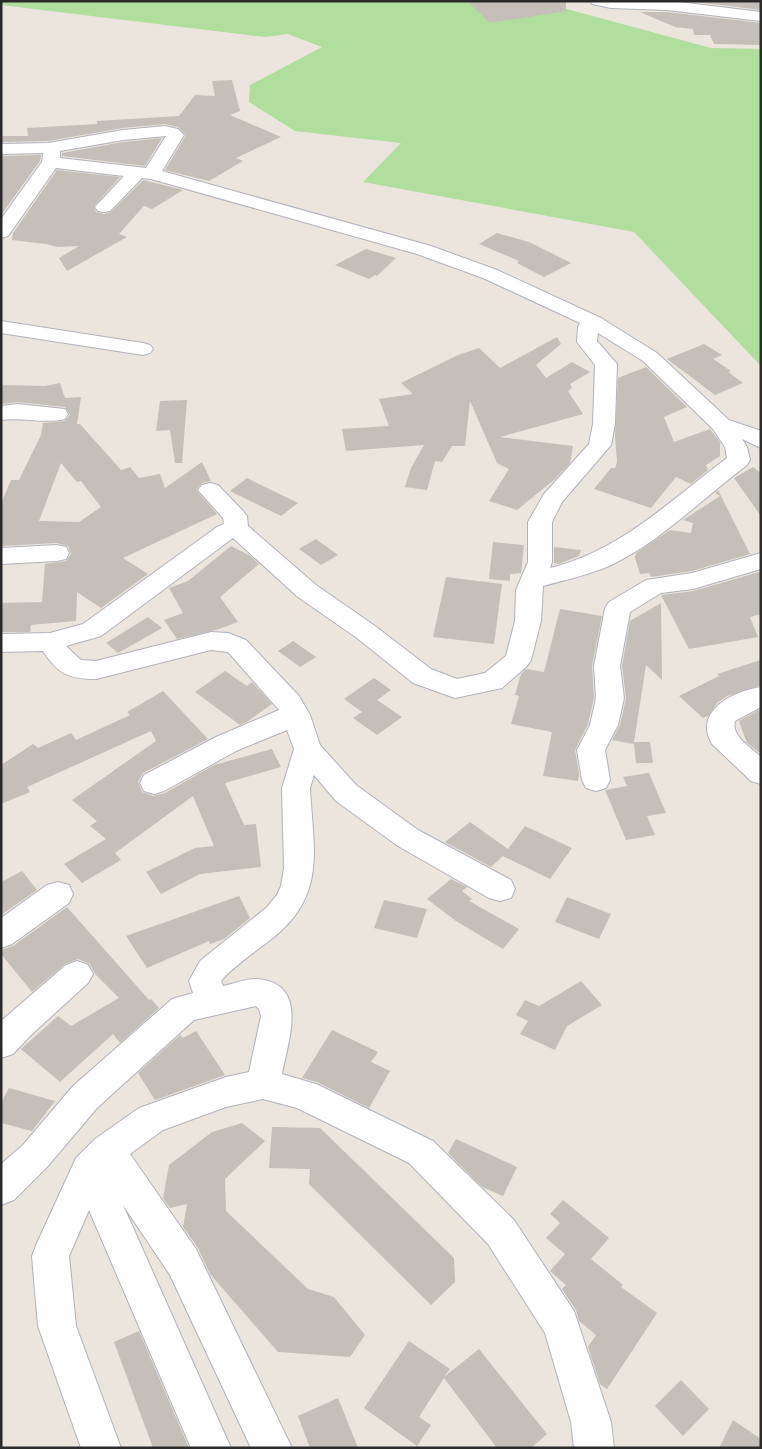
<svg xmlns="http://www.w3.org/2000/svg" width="762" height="1449" font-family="Barlow,sans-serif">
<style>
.green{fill:#b0de9d}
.building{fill:#c4bfb8;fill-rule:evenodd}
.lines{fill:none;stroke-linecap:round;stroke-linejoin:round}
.minor-casing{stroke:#b0b2bd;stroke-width:2}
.minor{fill:#fff;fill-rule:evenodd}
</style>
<rect width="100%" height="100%" fill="#ebe5dd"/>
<!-- green -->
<polygon class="green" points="1,1 537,1 711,48 761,49 761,366 634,232 363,182 401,143 295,131 249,102 250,85 322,47 288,34 265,37 1,5"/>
<!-- building -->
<g class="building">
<polygon points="467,1 566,1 566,11 490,23"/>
<polygon points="688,1 761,1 761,10"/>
<polygon points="640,12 667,12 761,23 761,45 714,44 710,35 694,35 693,29 675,27"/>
<polygon points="232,80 240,111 230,115 281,137 236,158 243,161 209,181 165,170 186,135 178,127 165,124 123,128 48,141 1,142 1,136 28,136 27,128 97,124 97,121 179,116 195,95 215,96 212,81"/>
<polygon points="162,138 145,166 62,156 62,153 123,142"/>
<polygon points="41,155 40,161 1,215 1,156"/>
<polygon points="57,170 120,177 94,206 96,212 104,214 111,212 143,180 183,190 152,209 144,206 119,234 127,237 67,271 59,258 79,246 57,247 46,244 12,240 13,233"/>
<polygon points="497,233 529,242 571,263 544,277 517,263 519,261 479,244"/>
<polygon points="366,249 396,258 377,276 375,275 369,279 335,265"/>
<polygon points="557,337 561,344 536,365 546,378 572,362 590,372 570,384 572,388 568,391 583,414 500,437 573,446 570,463 555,479 517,510 489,501 509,469 497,463 470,401 465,446 452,446 442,462 435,461 427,490 405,487 411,468 424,445 346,451 342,429 389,426 379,399 413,394 401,383 458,355 479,348 500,368"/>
<polygon points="704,344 722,355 713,359 731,371 728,372 743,383 715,395 667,359"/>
<polygon points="646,367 687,407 664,417 674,442 710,429 720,442 720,456 706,465 708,470 691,484 676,477 651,508 594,489 611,468 615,468 617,462 615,436 618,378"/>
<path d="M60,383l5,15 16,-1 -4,27h3l41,46 9,-3 9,11 21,-4 5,14 37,-26 9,19 -9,2 -6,7 21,24 -94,44 25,16 -47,34 -24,-16 -1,29 -45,4 -1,7h-29v-29l41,-1 3,-38 21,-3 5,-7 -3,-8 -11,-3 -56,3v-42l10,-24h8l22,-45 2,-12 22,-2 5,-6 -5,-8 -48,-5 -16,2v-19l44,1zM61,463l16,19 4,-1 20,26 -22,15 -40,-1z"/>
<polygon points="187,400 182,463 175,463 170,430 156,431 160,401"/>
<polygon points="753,467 761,473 761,516 734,478"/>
<polygon points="247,478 298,503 281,516 230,491"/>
<polygon points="718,490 750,554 692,571 651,577 649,573 640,574 635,558 636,553 670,530 691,533 693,523 683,520 720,496 715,493"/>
<polygon points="316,539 338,555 321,565 299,549"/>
<polygon points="493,542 524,545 521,573 510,574 510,581 489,579"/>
<polygon points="231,546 249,555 259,564 220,597 238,622 216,630 177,639 164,620 183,613 169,588 188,581"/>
<polygon points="554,547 581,550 579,556 558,564 554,563"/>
<polygon points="759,572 761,575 761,614 750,617 758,637 689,649 661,595 694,591"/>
<polygon points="446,577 502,584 494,644 433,637"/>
<polygon points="661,603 662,680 646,665 634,742 650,742 653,763 636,763 634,744 612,740 620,725 626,698 622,666 630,621"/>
<polygon points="560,609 602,616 592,666 594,698 588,724 575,750 579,774 578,781 543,776 552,732 511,724 519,696 515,695 521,674 526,669 544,672"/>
<polygon points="148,617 162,628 118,653 106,643"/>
<polygon points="293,641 316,657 300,667 278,651"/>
<polygon points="761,660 761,685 727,696 717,703 708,716 703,718 679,696 719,676 717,674"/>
<polygon points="225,671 247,686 252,682 272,704 248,721 240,725 195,692"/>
<polygon points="374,678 391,690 377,700 402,717 377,735 353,718 362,712 344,699"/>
<polygon points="163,691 208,739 143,773 138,782 142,792 153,796 165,793 214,765 272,749 281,767 225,783 244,825 256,824 261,867 200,874 161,894 146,872 195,848 214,846 193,796 115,853 121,860 82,883 64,864 106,839 90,826 97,821 72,800 156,741 151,731 27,787 30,792 1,804 1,765 33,744 38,748 71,733 76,740 130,715 127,712"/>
<polygon points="761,709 761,754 747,743 739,721"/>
<polygon points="649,773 666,813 647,816 655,835 626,840 605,790 627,786 623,777"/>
<polygon points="470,822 508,849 525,826 572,848 550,879 503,856 491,867 445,842"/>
<polygon points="22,871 37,890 1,915 1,882"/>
<polygon points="451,879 467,887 462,891 472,899 469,901 519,929 503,949 456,921 427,899"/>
<polygon points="239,896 250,918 224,939 210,944 209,941 147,968 126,936"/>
<polygon points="567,897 611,914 599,939 555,922"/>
<polygon points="384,900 427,909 417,938 374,928"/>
<polygon points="67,907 149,1000 151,999 159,1008 120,1043 113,1034 60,1082 21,1049 58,1016 71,1026 119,998 95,974 90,964 78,959 65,964 32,992 1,954 1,950 13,946"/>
<polygon points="581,981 602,1005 567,1026 555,1050 520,1034 528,1021 516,1015 525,1000 539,1006"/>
<polygon points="332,1030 378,1052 371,1062 390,1071 369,1108 317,1082 302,1078"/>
<polygon points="196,1031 225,1075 155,1100 138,1073 180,1035 183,1038"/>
<polygon points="9,1088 55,1101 32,1131 1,1123 1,1103"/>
<polygon points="242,1123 265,1141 225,1179 226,1211 308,1289 334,1297 365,1335 350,1357 278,1352 210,1274 198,1248 183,1227 187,1204 170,1208 163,1198 169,1165 212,1132"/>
<polygon points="272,1127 320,1128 454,1258 455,1282 431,1305 309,1184 310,1169 269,1168"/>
<polygon points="456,1139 517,1167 503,1196 482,1187 448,1153"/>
<polygon points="563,1200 609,1238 591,1259 623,1285 621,1287 657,1313 607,1389 600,1384 588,1347 596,1335 579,1321 576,1310 562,1289 566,1285 550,1271 565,1254 546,1238 560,1223 550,1214"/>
<polygon points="139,1331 189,1448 153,1448 114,1342"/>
<polygon points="409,1341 450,1369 444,1377 479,1349 547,1434 531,1448 497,1448 444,1378 419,1417 431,1425 417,1446 364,1408"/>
<polygon points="681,1380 709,1409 683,1436 655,1406"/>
<polygon points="338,1398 358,1448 310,1448 298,1416"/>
<polygon points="733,1420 761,1439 761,1448 719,1448"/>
</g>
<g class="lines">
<defs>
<g id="minor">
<polygon points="590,1 671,1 761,12 761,21 667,10 611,8 592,4"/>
<path d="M165,126l13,3 6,6 -22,36 269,75 66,24 104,48 56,35 72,67 32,11v17l-19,-9 5,8 3,13 -3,5c-45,34 -87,77 -138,101 -21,9 -44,14 -66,20l-2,35 -10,39 -4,6 -25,22 -47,10 -42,-15 -56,-45 -59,-41 -65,-59 -132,98 -35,10 15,14 15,1 115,-29 17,1 18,7 53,56 11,19 10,30 36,40 62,45 93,50 4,9 -4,9 -11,3 -11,-3 -91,-52 -62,-45 -22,-26 -4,13c3,60 17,106 -36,149 -15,12 -42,30 -53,44l2,5c10,-2 24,-8 34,-7 53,4 31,62 25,95l34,10 117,57 81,79 60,91 37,111 3,26h-40l-3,-26 -26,-89 -57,-89 -79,-81 -112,-55 -34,-9 -37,8 -63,23 -33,24 66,95 96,199h-41l-81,-173 -47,-70 108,243h-40l-102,-238 -20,46 7,70 45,122h-40l-43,-122 -6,-70 5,-13 39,-85 19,-19 44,-31 87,-31 23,-5 12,-56 -2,-7 -3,-3 -62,14 -97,88 -50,59 -33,33 -13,5v-41l22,-19 50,-59 99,-87 21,-6 -4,-12 11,-20 66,-53 11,-13 4,-9 3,-17 -2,-81 12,-39 -7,-19 -51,21 -72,40 -10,3 -10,-3 -4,-8 4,-8 72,-38 63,-27 -51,-58 -17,-2 -115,29c-27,0 -38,-5 -53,-28l-42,1v-18l49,-1 33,-9 134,-97 7,-3 -1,-6 -25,-28 4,-5 8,-2 8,2 25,26 4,5 1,10 68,59 59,41 56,43 26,10 28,-6 21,-17 9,-35 1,-31 12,-28v-40l16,-28 45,-50 4,-20 2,-59 -18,-23 1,-15 2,-4 -97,-45 -66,-24 -266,-75 -9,-1 -32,33 -6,1 -6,-1 -3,-4 29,-31 -68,-8 -48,68 -7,2v-19l41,-57 1,-9 -42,1v-10l47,-1 75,-13zM166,136l-20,32 -86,-10v-7l63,-11zM598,333l45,28 70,68 12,18 2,11c-56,42 -107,93 -177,110l2,-6v-40l10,-20 49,-57 4,-21 2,-60 -20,-23z"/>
<polygon points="1,321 143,343 150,345 153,349 150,353 143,355 1,333"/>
<path d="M17,404l48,5 3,5 -3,5c-20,5 -43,-2 -64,1v-14z"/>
<polygon points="57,545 66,547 69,553 66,559 57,561 1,564 1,548"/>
<polygon points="761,553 761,569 693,589 661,593 630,612 620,666 624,698 618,725 605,750 610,780 606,788 596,791 586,788 582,780 577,750 590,725 596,698 594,666 605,608 609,602 646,580 692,573"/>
<path d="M761,687v20l-26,14c-4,15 15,26 26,36v27l-10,-3 -39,-37c-19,-33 21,-53 49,-57z"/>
<polygon points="58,882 69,885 73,894 69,903 12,944 1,948 1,918 47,885"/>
<polygon points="77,961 88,965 93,974 88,983 31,1035 13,1054 1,1058 1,1021 66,965"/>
</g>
</defs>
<!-- minor casing -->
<use href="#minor" class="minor-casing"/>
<!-- minor -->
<use href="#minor" class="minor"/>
</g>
<!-- border -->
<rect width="762" height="1449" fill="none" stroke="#2a2a2a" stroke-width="5"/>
</svg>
